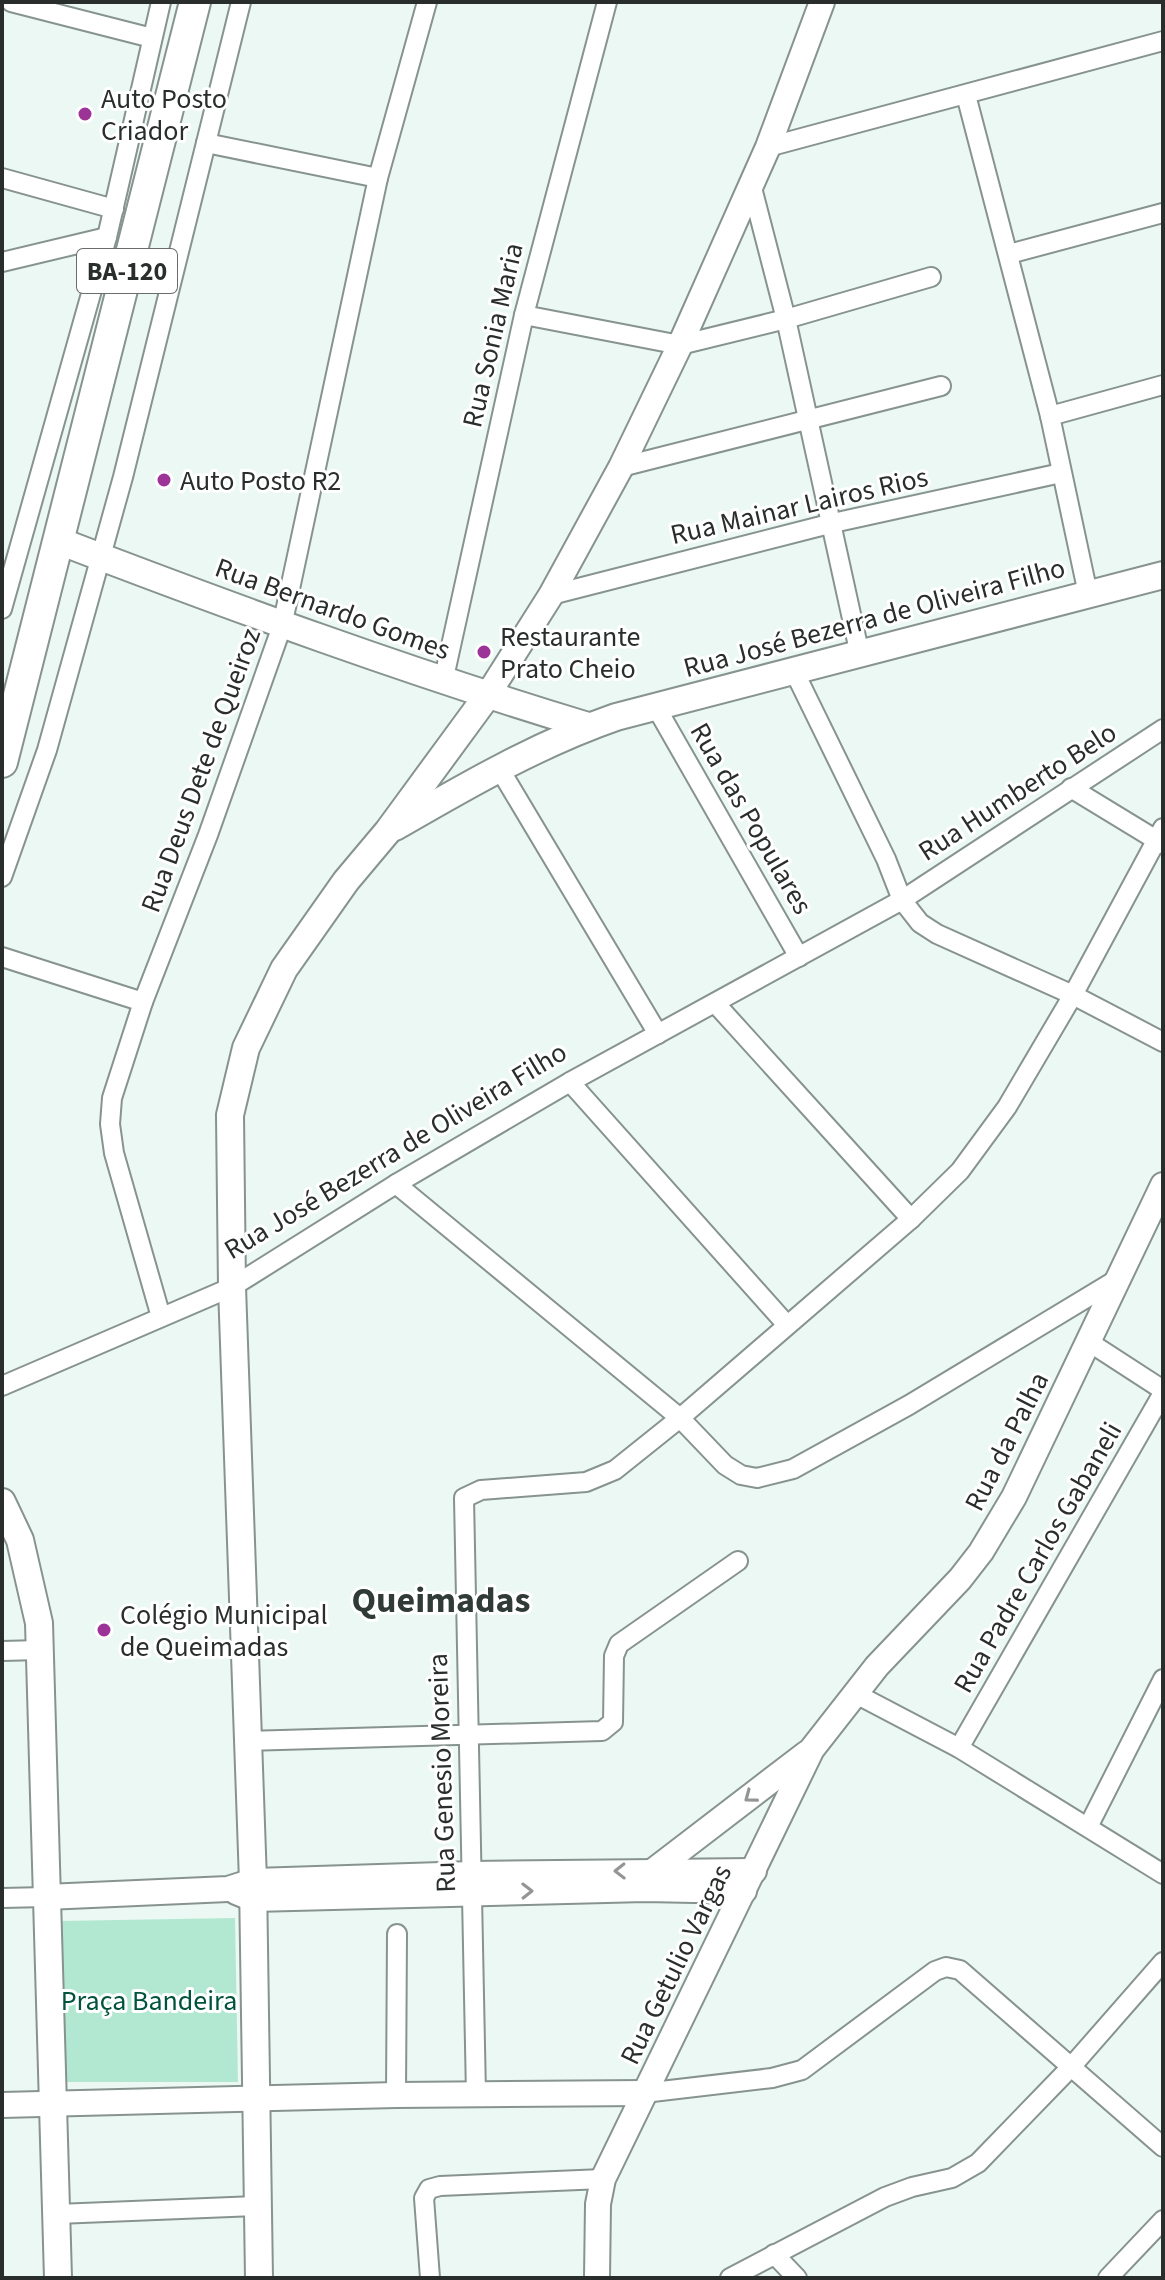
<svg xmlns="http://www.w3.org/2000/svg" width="1165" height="2280" font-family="'Source Sans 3',sans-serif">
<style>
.green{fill:#b2e8d2}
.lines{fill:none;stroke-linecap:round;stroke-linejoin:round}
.minor-casing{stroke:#87938e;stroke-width:22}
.tertiary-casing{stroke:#87938e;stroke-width:28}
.secondary-casing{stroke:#87938e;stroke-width:30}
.primary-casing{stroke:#87938e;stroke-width:34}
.minor{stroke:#fff;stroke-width:18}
.tertiary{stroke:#fff;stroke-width:24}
.secondary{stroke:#fff;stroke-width:26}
.primary{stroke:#fff;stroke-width:30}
.oneway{stroke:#949696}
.poi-dot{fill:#9c3396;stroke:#fff;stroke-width:3}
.labels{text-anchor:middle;stroke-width:6;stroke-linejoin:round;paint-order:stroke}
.shield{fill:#fff;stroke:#696d6b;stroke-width:2}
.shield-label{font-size:26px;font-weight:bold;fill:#292e2c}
.poi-label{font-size:28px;fill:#292e2c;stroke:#fff;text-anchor:start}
.street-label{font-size:28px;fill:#292e2c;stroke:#fff}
.park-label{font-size:28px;fill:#00533d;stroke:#fff}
.district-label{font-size:36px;font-weight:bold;fill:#303a36;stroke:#fff}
</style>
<rect width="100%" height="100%" fill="#ecf8f3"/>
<!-- green -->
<polygon class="green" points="235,1918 238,2082 61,2082 60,1921"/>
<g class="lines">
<defs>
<g id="minor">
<polyline points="11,2 152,38"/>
<polyline points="966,95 1050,416 1088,594"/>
<polyline points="206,143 378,178"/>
<polyline points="768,147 1163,41"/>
<polyline points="2,178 114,209"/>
<polyline points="751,184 786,319 860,655"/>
<polyline points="1009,254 1163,213"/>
<polyline points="2,262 107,237"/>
<polyline points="524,315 680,345 786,319 931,277"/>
<polyline points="1050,416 1163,385"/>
<polyline points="621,467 941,386"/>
<polyline points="551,595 833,523 1061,473"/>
<polyline points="2,609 107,237 161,2"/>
<polyline points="794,671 886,859 902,900 920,923 937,934 1073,995 1163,1042"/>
<polyline points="443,682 524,315 607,2"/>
<polyline points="656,707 799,957"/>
<polyline points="499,768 658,1034"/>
<polyline points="1071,788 1163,844"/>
<polyline points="2,877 47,750 123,477 241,2"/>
<polyline points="2,957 143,1002"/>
<polyline points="715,1003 911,1219"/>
<polyline points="570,1082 787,1325"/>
<polyline points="396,1184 680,1418 725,1465 741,1475 757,1478 793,1469 909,1405 1116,1280"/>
<polyline points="161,1317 114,1153 110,1124 112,1098 143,1002 208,835 282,626 378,178 427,2"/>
<polyline points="1089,1342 1163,1390"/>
<polyline points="2,1386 232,1287 396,1184 570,1082 902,900 1163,729"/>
<polyline points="2,1651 40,1650"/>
<polyline points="856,1694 959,1748 1163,1874"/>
<polyline points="246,1741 602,1731 613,1722 614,1656 619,1644 738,1561"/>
<polyline points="959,1748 1163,1393"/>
<polyline points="1088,1827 1163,1679"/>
<polyline points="2,1898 46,1897"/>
<polyline points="644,2093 772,2078 802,2070 935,1971 946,1967 960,1970 1163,2147"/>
<polyline points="396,2095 397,1934"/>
<polyline points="476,2095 464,1498 481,1490 586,1482 615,1470 680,1418 911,1219 960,1171 1007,1107 1073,995 1163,828"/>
<polyline points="57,2214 257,2206"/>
<polyline points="774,2254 797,2278"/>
<polyline points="430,2278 424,2198 429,2189 440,2186 603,2179"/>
<polyline points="730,2278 885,2197 912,2187 952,2178 978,2163 1071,2067 1163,1962"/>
<polyline points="1108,2278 1163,2220"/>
</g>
<g id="tertiary">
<polyline points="487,696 551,595 621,467 680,345 768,147 822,2"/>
<polyline points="653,1871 807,1753"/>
<polyline points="236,1892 253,1899 645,1889 744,1891"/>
<polyline points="46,1897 228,1889 253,1881 472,1874 754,1871"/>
<polyline points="2,2105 396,2095 644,2093"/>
<polyline points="597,2278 598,2204 603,2179 812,1749 877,1666 960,1579 981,1552 1014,1497 1163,1185"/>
</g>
<g id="secondary">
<path d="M59,541c175,67 350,131 529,185"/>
<path d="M395,827c71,-41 143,-83 221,-110l547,-142"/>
<polyline points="2,1502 20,1540 39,1623 58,2278"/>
<polyline points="259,2278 253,1881 232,1287 230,1115 246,1048 284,969 346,881 388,831 487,696"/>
</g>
<polyline id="primary" points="2,762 195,2"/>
</defs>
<!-- minor casing -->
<use href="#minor" class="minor-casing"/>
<!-- tertiary casing -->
<use href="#tertiary" class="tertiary-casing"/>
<!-- secondary casing -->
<use href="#secondary" class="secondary-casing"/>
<!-- primary casing -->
<use href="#primary" class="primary-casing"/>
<!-- minor -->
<use href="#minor" class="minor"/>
<!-- tertiary -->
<use href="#tertiary" class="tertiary"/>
<!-- secondary -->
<use href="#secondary" class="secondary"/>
<!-- primary -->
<use href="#primary" class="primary"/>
</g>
<!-- one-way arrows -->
<defs><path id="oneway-chevron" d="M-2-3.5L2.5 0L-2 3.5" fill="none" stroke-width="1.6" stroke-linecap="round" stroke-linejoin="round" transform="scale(2)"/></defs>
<g class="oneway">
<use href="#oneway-chevron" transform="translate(750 1797) rotate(143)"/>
<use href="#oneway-chevron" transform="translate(620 1871) rotate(179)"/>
<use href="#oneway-chevron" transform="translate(527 1891) rotate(-1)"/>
</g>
<!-- markers -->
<g class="poi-dot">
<circle cx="85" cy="114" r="8"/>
<circle cx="164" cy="480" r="8"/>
<circle cx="484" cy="652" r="8"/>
<circle cx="104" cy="1630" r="8"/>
</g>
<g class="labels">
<!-- shield labels -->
<rect class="shield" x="77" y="249" width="100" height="44" rx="6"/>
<g class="shield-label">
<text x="127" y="280">BA-120</text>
</g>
<!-- poi labels -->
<g class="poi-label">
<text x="101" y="108">Auto Posto<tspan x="101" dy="32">Criador</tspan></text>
<text x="180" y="490">Auto Posto R2</text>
<text x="500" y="646">Restaurante<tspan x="500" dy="32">Prato Cheio</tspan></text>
<text x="120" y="1624">Colégio Municipal<tspan x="120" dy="32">de Queimadas</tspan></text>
</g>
<!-- street labels -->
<g class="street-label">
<text transform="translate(492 335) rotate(-77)" y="10">Rua Sonia Maria</text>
<text transform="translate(799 505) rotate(-13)" y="10">Rua Mainar Lairos Rios</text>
<text transform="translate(333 608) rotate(20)" y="10">Rua Bernardo Gomes</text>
<text transform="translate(874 617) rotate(-15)" y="10">Rua José Bezerra de Oliveira Filho</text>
<text transform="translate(200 770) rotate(-70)" y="10">Rua Deus Dete de Queiroz</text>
<text transform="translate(1017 791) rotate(-33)" y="10">Rua Humberto Belo</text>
<text transform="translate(752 818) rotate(60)" y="10">Rua das Populares</text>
<text transform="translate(395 1150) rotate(-31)" y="10">Rua José Bezerra de Oliveira Filho</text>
<text transform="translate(1006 1441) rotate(-63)" y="10">Rua da Palha</text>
<text transform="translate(1037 1557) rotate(-60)" y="10">Rua Padre Carlos Gabaneli</text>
<text transform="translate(441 1773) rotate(-92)" y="10">Rua Genesio Moreira</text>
<text transform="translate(675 1964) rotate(-64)" y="10">Rua Getulio Vargas</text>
</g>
<!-- park labels -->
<g class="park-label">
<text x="149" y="2010">Praça Bandeira</text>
</g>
<!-- district labels -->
<g class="district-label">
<text x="441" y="1612">Queimadas</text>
</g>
</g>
<!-- border -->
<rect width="1165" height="2280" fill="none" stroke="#292e2c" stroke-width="8"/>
</svg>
